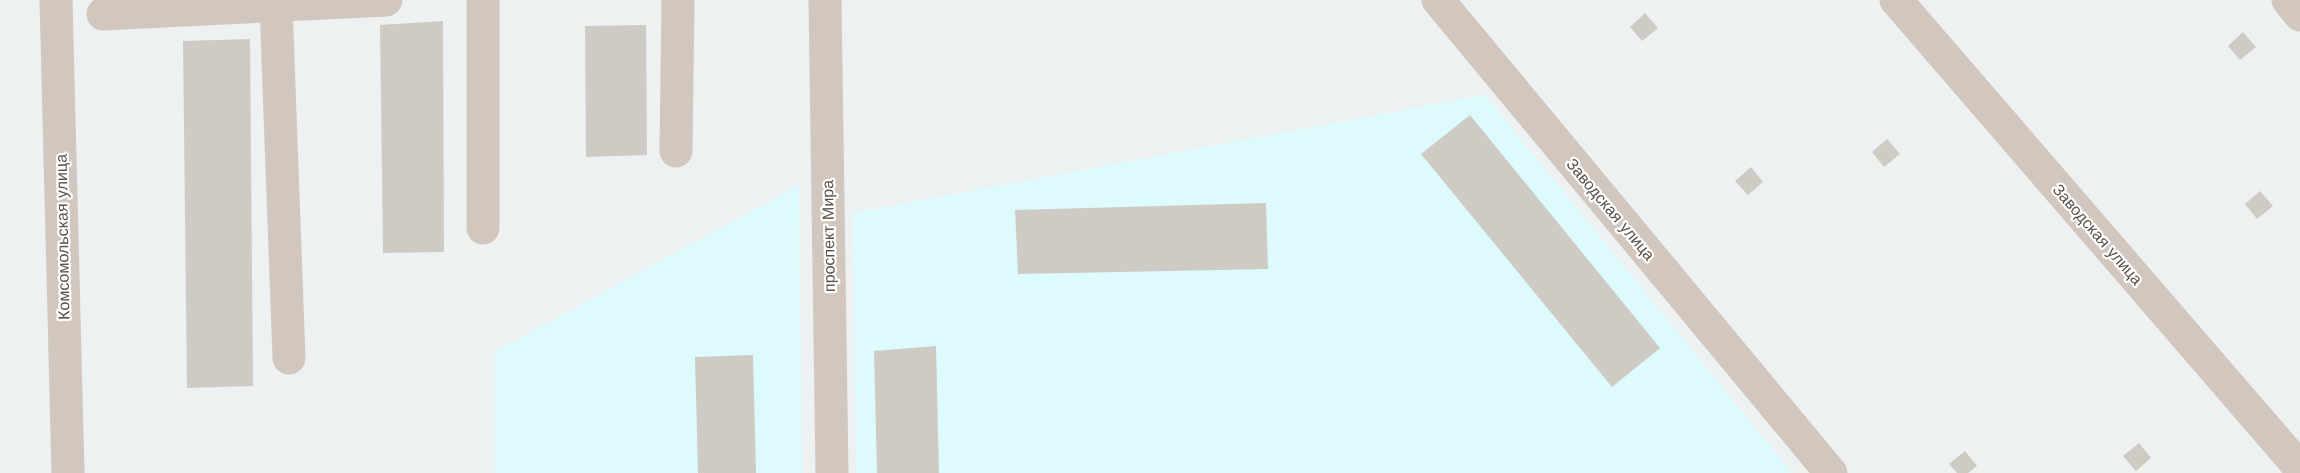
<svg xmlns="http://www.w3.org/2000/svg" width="2300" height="473" font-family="'Work Sans',sans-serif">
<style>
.medical{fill:#ddfafc}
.building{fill:#cecbc5}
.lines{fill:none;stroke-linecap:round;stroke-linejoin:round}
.minor{stroke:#d1c7be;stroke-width:33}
.labels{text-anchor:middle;stroke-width:4.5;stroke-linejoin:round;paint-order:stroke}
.street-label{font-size:16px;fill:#5d5046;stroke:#fff}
</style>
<rect width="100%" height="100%" fill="#eef1f1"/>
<!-- medical -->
<g class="medical">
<polygon points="1485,95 1792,473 856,473 853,213"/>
<polygon points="799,185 802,473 495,473 495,352"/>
</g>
<!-- building -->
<g class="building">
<polygon points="1645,13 1658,28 1642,41 1630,27"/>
<polygon points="443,21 444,252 383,253 380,25"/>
<polygon points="646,25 647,155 586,157 585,26"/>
<polygon points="2243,32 2256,47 2240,60 2228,46"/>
<polygon points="250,39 253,386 187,388 183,41"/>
<polygon points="1470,115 1660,348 1612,387 1421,154"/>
<polygon points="1887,139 1900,154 1884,167 1872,152"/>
<polygon points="1751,167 1763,182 1748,195 1735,181"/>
<polygon points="2260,191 2273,206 2257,219 2245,204"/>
<polygon points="1266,203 1268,269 1018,274 1015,210"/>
<polygon points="936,346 939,473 877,473 874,351"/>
<polygon points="753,355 756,473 698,473 695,357"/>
<polygon points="2139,443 2151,458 2136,471 2123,456"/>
<polygon points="1965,451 1977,466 1968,473 1957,473 1949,464"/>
</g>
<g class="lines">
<!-- minor -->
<g class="minor">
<polyline points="56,0 68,473"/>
<polyline points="825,0 832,473"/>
<polyline points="1438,0 1831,473"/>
<polyline points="1896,0 2300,468"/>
<polyline points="2288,0 2300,15"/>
<polyline points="276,5 289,358"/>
<polyline points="103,14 386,0"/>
<polyline points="676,151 678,0"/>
<polyline points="483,228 483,0"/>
</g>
</g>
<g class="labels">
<!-- street labels -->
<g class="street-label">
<text transform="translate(1611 209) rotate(50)" y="6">Заводская улица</text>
<text transform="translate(2098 234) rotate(49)" y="6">Заводская улица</text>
<text transform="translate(828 236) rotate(-91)" y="6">проспект Мира</text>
<text transform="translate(62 237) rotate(-91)" y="6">Комсомольская улица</text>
</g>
</g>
</svg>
